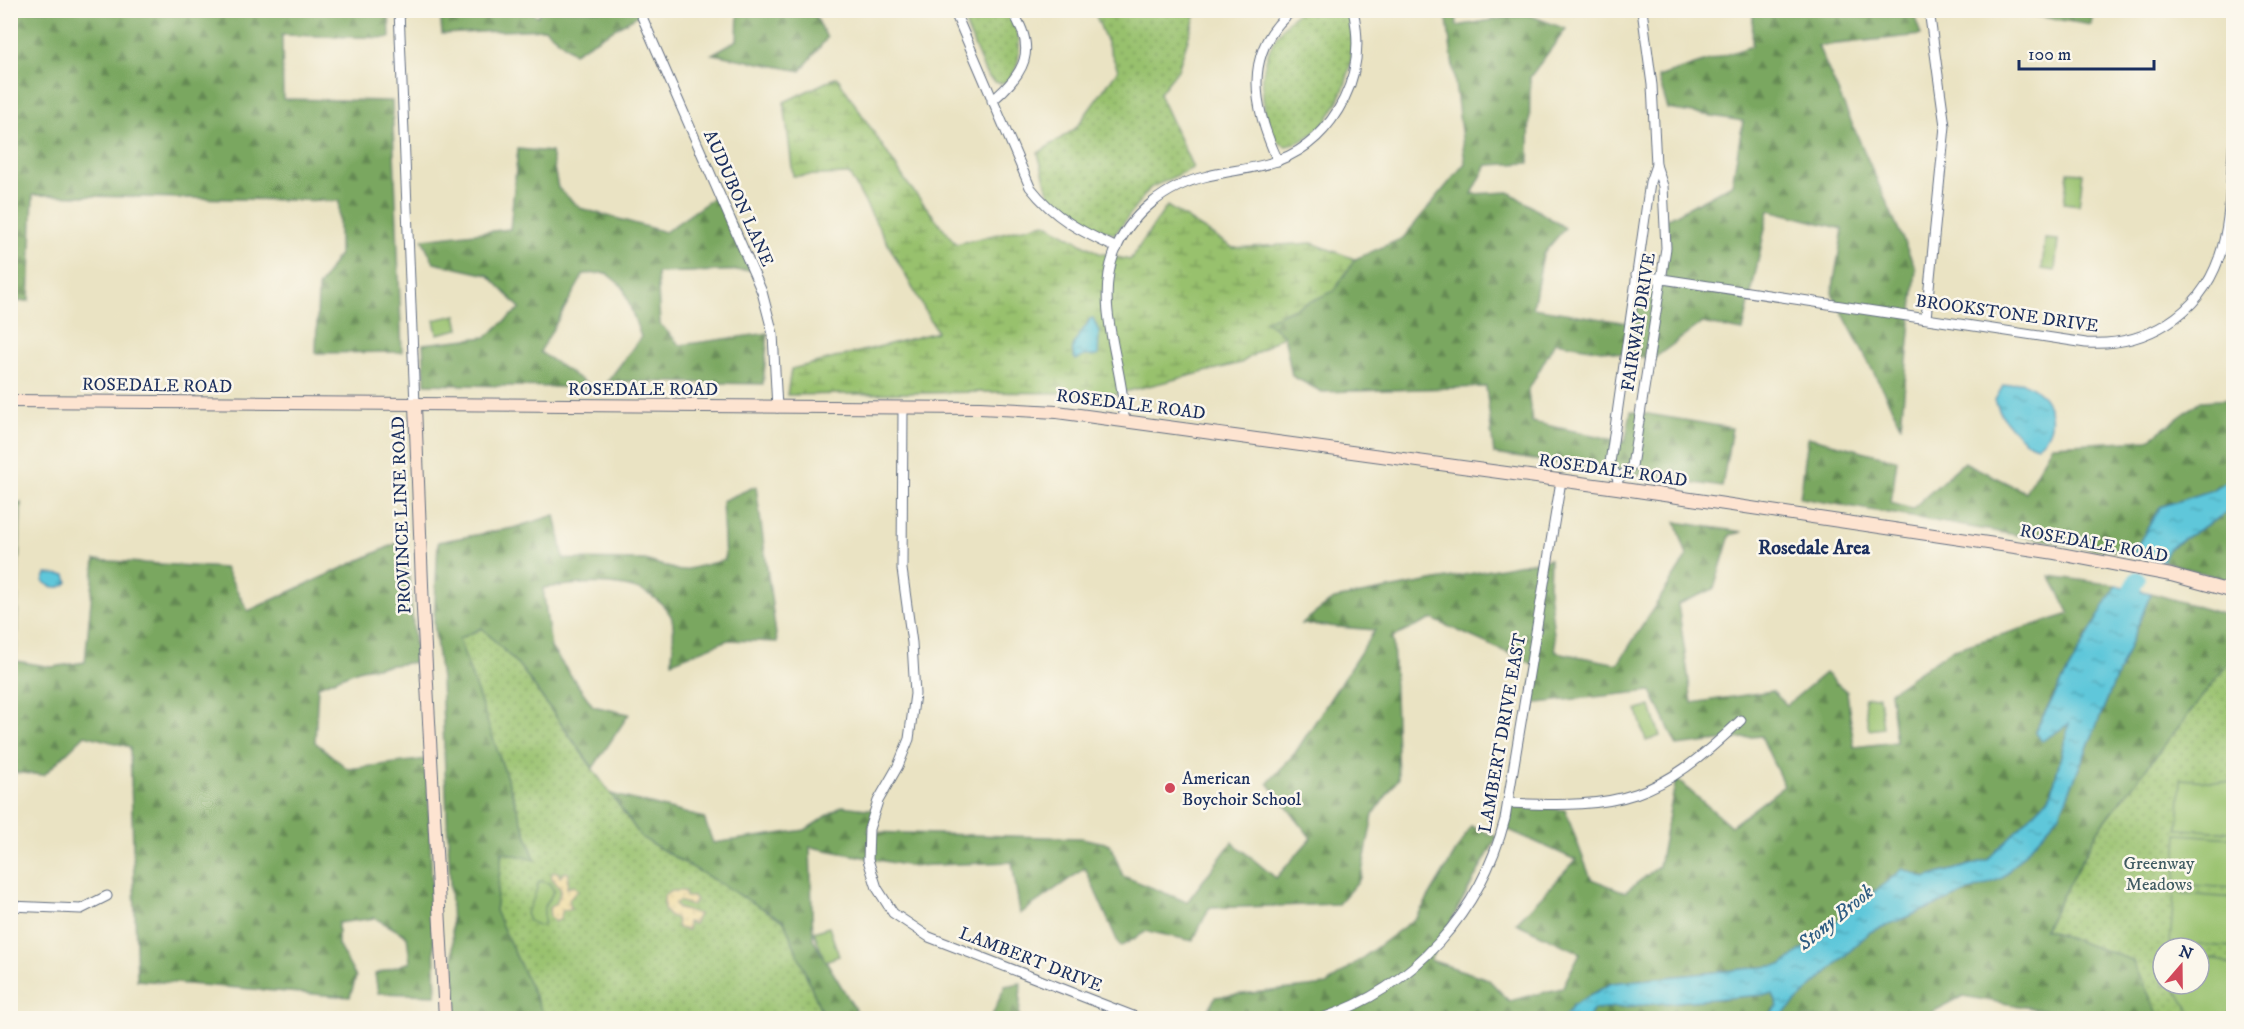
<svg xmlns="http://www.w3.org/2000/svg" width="2244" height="1029" font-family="'IM FELL DW Pica',serif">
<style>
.grass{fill:url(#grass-dots);stroke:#5a7866;stroke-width:1.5;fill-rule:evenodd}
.forest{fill:url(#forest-firs);stroke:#4a6b5f;stroke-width:1.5}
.wetland{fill:url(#wetland-marsh);stroke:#5a7866;stroke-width:1.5}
.sand{fill:url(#sand-dots);stroke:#84847e;stroke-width:1.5}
.pitch{fill:#98c16d;stroke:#5a7866;stroke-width:1.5}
.water{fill:url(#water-ripples);stroke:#3c7b9c;stroke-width:1.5}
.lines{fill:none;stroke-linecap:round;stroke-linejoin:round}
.river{stroke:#5ec7da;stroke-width:16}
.street-casing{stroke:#636e81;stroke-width:11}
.secondary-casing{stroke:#636e81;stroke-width:14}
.street{stroke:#fff;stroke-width:9}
.secondary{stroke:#fde4d1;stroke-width:12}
.poi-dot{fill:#d1495b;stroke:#fbf7ec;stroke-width:2}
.labels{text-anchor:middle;stroke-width:5;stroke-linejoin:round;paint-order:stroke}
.street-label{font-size:18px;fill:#1b2f5e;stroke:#fbf7ec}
.poi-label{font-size:18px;fill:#1b2f5e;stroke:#fbf7ec;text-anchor:start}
.park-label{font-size:18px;fill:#405b62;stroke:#fbf7ec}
.neighbourhood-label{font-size:20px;font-weight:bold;fill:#1b2f5e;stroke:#fbf7ec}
.water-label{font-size:20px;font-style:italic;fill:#2f5d83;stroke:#fbf7ec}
</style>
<defs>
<pattern id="grass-dots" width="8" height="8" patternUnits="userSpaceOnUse" patternTransform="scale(1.5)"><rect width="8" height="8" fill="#98c16d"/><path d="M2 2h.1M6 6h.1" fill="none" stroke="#7b9d5d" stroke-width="1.8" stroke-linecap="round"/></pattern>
<pattern id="forest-firs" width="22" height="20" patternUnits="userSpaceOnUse" patternTransform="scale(1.5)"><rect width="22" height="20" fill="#7aa760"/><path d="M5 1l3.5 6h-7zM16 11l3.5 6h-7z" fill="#638852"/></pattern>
<pattern id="wetland-marsh" width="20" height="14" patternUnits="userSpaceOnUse" patternTransform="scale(1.5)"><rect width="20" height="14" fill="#98c16d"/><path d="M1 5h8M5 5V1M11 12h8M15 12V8" fill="none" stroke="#7b9d5d"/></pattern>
<pattern id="sand-dots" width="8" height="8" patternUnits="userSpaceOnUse" patternTransform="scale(1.5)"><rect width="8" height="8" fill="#eeda9e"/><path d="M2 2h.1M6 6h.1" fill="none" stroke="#ccbb8a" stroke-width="1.8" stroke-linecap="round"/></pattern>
<pattern id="water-ripples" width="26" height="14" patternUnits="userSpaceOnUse" patternTransform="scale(1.5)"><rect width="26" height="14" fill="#5ec7da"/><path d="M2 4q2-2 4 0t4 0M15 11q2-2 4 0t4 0" fill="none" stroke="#4da2b4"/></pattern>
</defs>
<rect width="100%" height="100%" fill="#fbf7ec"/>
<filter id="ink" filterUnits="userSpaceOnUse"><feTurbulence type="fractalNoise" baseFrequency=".0167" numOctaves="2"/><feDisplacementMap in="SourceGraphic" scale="12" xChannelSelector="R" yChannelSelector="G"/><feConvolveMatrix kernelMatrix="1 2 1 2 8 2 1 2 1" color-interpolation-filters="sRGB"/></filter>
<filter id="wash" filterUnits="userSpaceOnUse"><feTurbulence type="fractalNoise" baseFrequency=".008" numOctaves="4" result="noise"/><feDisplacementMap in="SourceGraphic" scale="24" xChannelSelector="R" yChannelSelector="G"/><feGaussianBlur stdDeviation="1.35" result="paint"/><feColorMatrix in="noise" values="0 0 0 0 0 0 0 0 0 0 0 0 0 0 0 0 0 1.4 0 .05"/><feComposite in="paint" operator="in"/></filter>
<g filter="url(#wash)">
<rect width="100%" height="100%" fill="#eae3c3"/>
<!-- grass -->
<g class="grass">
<path d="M1006,10c29,33 5,100 -21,62l-25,-61z"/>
<polygon points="1094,11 1197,11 1178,70 1159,94 1193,168 1150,188 1115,234 1085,225 1049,196 1038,153 1075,129 1118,70"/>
<path d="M1299,11h49c15,45 -9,125 -62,135 -14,-5 -19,-19 -21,-34 -8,-41 2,-74 34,-101z"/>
<polygon points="482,628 521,668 642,838 784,921 824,1018 545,1018 495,911 502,852 535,859 458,639"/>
<path d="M2233,657v361h-73l-28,-58 -88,-30 55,-101zM2163,948h36v36h-36z"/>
</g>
<!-- forest -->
<g class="forest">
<polygon points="11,10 389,11 390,38 282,35 283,99 392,101 402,352 316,353 318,288 339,254 339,201 33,195 29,301 11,302"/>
<polygon points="541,10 645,11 574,53 545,29 442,34 440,11 528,11 538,16"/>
<polygon points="738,11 813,11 827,38 801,71 712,54 737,40"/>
<polygon points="1446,11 1456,11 1457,26 1526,14 1566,29 1530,77 1529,163 1487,165 1472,194 1509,192 1565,228 1543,254 1533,308 1628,323 1637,272 1665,276 1667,219 1732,184 1743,121 1668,109 1658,77 1752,46 1753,11 1913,11 1921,35 1818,46 1916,269 1901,425 1832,293 1843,229 1769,210 1743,331 1702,323 1653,359 1555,342 1528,391 1532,422 1625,442 1631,411 1732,428 1722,487 1494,454 1486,387 1322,392 1292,376 1284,335 1264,321 1334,291 1355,259 1403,238 1465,163"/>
<polygon points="2018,11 2093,11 2091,25 2018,13"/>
<polygon points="518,149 551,152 558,188 580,208 665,232 715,197 736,227 754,270 657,273 660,324 680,345 768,333 763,384 608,381 641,337 623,287 606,273 584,274 540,352 593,388 425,384 423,344 486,337 520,308 488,275 434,263 422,239 510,229"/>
<polygon points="2233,399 2233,476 2213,490 2160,507 2133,553 2097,549 1800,498 1808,437 1897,460 1891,503 1912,509 1964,462 2025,492 2052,445 2148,440 2201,401"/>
<path d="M756,486l21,156 -49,-2 -56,22c0,-12 4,-35 -1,-46 -24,-42 -88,-33 -128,-28l8,60 42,58 36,8 -36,54 -72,-100 -39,-40 -23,11 76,221 -33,-8 -7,59 50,107h-89l-15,-338 -7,-57 4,-81 75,-14 42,-13 9,44 81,1 35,11 45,-11 -3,-59z"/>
<polygon points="11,503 21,503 16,661 52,667 85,662 95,560 225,568 248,611 406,539 416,662 361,669 318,686 315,742 348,769 427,759 436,995 378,993 375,974 410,962 407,936 375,918 338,923 338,945 356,977 350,997 137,980 130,747 85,735 44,775 11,772"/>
<polygon points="2233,509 2233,582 2163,561 2169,548"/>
<polygon points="1676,522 1743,532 1730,535 1714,589 1678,604 1692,703 1772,691 1787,705 1825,673 1847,692 1854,747 1896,742 1890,692 1951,650 2070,614 2050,576 2116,585 2035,730 2069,723 2051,796 1987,860 1925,878 1903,869 1782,965 1612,983 1573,1005 1564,1018 1205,1018 1215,997 1326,985 1417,917 1471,826 1497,837 1430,960 1488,979 1509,1001 1562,988 1580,953 1516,923 1576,860 1500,826 1506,804 1565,810 1591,879 1625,892 1659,866 1676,779 1731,826 1784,786 1761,736 1677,746 1651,691 1529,704 1535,665 1432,619 1393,637 1398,779 1373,815 1361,878 1338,904 1209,908 1193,941 1147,931 1120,947 1085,868 1020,914 1012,862 910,866 810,847 813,939 859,1016 866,1018 824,1018 784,921 642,838 611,794 704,818 713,843 805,830 842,806 875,810 868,832 1081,838 1110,844 1123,876 1187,902 1232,842 1276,878 1311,838 1268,783 1295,753 1375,630 1301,624 1334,599 1550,559 1549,590 1556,652 1618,664 1687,556"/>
<polygon points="2151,593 2233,617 2233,657 2099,829 2044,929 2132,960 2160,1018 2088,1018 1963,996 1921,1018 1779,1018 1870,932 2002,878 2060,814"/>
<polygon points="1021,983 1019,1018 991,1018 1005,986"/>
<polygon points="1773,994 1778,1006 1766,1018 1588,1018 1594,1009"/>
</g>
<!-- wetland -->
<polygon class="wetland" points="837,77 907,183 956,244 1045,223 1099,253 1130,260 1167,206 1233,248 1312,243 1355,259 1334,291 1265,321 1284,335 1241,363 1100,398 1066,393 980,392 787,395 791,369 937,332 849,174 793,176 784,102"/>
<!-- sand -->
<g class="sand">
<polygon points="553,872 558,872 560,877 565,872 569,873 567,888 574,886 578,890 569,899 571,909 563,910 560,919 555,922 550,917 549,908 557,902 561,890 551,877"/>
<polygon points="671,891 684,891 686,897 693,897 696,900 692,906 679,901 675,904 679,909 699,914 694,924 688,922 688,930 678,928 676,918 669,916 664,910 664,896"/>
</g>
<!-- pitch -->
<g class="pitch">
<polygon points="2068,172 2083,173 2079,205 2064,203"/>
<polygon points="2045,239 2058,240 2055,271 2042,269"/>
<polygon points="456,315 459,329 437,334 434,320"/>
<polygon points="1879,696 1883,728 1869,730 1864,698"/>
<polygon points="1651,706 1660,736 1646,741 1637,710"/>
<polygon points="2181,779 2233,783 2233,832 2178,829"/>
<polygon points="2178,834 2233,838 2233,888 2175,884"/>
<polygon points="539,881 549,883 554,891 544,908 544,923 540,926 529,921 526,913 534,898"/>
<polygon points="2174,893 2233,898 2233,947 2170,943"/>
<polygon points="829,927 839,956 825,961 814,932"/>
<polygon points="2214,958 2233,966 2233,1011 2222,1018 2195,1018 2172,984 2199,984 2199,959"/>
</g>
<!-- water -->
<g class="water">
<path d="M1093,318l6,14 -1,24h-14l-8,4c-11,-16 8,-27 14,-41z"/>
<path d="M2021,382c29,8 43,45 16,64 -17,-4 -37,-29 -42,-46l8,-14z"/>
<polygon points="2233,476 2233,509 2170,547 2163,561 2133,553 2160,507 2213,490"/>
<path d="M46,574l20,1 2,7c-6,8 -18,6 -25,-1z"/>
<polygon points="2116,585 2151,593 2060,814 2002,878 1870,932 1779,1018 1766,1018 1778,1006 1773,994 1594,1009 1588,1018 1564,1018 1573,1005 1612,983 1782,965 1903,869 1925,878 1987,860 2051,796 2069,724 2042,741 2035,731"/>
</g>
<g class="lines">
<!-- river -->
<polyline class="river" points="2123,608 2137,579"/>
</g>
</g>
<g filter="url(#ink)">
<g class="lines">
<defs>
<g id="street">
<polyline points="399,10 415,405"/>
<polyline points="639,10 762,292 773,334 777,408"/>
<path d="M954,10l76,177c24,31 52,45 87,61"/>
<path d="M992,101c32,-27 47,-51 19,-91"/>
<path d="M1278,161c-24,-52 -37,-109 15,-151"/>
<path d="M1636,275l450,68c59,4 113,-28 133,-85 13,-37 11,-81 15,-119"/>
<polyline points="1926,318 1945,126 1929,10"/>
<polyline points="903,408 902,569 912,643 915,694 909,739 898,766 878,801 869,829 868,860 877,888 893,913 929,937 1138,1018"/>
<path d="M1124,420c0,-57 -30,-110 -10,-166 15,-40 53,-69 94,-78 23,-6 49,-7 71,-16 30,-11 51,-33 65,-61 14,-28 16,-58 9,-89"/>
<polyline points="1618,479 1610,463 1650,182 1656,165"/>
<polyline points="1617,488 1618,479 1632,466 1666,248 1663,186 1656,165 1652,85 1642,10"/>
<path d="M1508,803c114,6 150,-3 233,-83"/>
<polyline points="10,906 81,909 107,896"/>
<path d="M1322,1018c92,-30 159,-106 183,-199l56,-338"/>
</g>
<g id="secondary">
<polyline points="10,401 980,408 1057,412 1617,488 2055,553 2171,575 2234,592"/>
<polyline points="415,405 423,610 445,1018"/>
</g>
</defs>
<!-- street casing -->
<use href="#street" class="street-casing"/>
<!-- secondary casing -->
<use href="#secondary" class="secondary-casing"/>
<!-- street -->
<use href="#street" class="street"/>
<!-- secondary -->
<use href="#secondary" class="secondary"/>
</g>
</g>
<!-- markers -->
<circle class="poi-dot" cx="1170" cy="788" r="6"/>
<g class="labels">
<!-- street labels -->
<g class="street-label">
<text transform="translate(739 198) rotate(66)" y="6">AUDUBON LANE</text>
<text transform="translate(2007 313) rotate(8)" y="6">BROOKSTONE DRIVE</text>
<text transform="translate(1638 322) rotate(-81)" y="6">FAIRWAY DRIVE</text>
<text transform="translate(157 385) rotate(1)" y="6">ROSEDALE ROAD</text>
<text x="643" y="395">ROSEDALE ROAD</text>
<text transform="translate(1131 404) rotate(7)" y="6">ROSEDALE ROAD</text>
<text transform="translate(1613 470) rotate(8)" y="6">ROSEDALE ROAD</text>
<text transform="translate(401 515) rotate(-92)" y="6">PROVINCE LINE ROAD</text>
<text transform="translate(2094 543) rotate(10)" y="6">ROSEDALE ROAD</text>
<text transform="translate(1502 733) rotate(-80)" y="6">LAMBERT DRIVE EAST</text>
<text transform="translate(1031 959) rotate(21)" y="6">LAMBERT DRIVE</text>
</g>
<!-- poi labels -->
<g class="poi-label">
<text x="1182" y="784">American<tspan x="1182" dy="21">Boychoir School</tspan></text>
</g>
<!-- park labels -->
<g class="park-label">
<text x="2159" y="869">Greenway<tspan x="2159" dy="21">Meadows</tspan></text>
</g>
<!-- neighbourhood labels -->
<g class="neighbourhood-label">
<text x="1814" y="554">Rosedale Area</text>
</g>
<!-- water labels -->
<g class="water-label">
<text transform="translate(1835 917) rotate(-39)" y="7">Stony Brook</text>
</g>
</g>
<!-- margin -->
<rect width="2244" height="1029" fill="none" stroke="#fbf7ec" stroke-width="36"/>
<!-- north arrow -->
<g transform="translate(2181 966) rotate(20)"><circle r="28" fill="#fbf7ec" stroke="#a1a7b3" stroke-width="1.5"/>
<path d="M0-4.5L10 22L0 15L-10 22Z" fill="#d1495b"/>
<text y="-9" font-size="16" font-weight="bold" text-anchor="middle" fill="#1b2f5e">N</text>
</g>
<!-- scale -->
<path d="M2019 60v9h135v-9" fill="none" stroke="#1b2f5e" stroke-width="3"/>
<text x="2028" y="60" font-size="18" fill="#1b2f5e" stroke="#fbf7ec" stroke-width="4.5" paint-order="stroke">100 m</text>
</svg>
